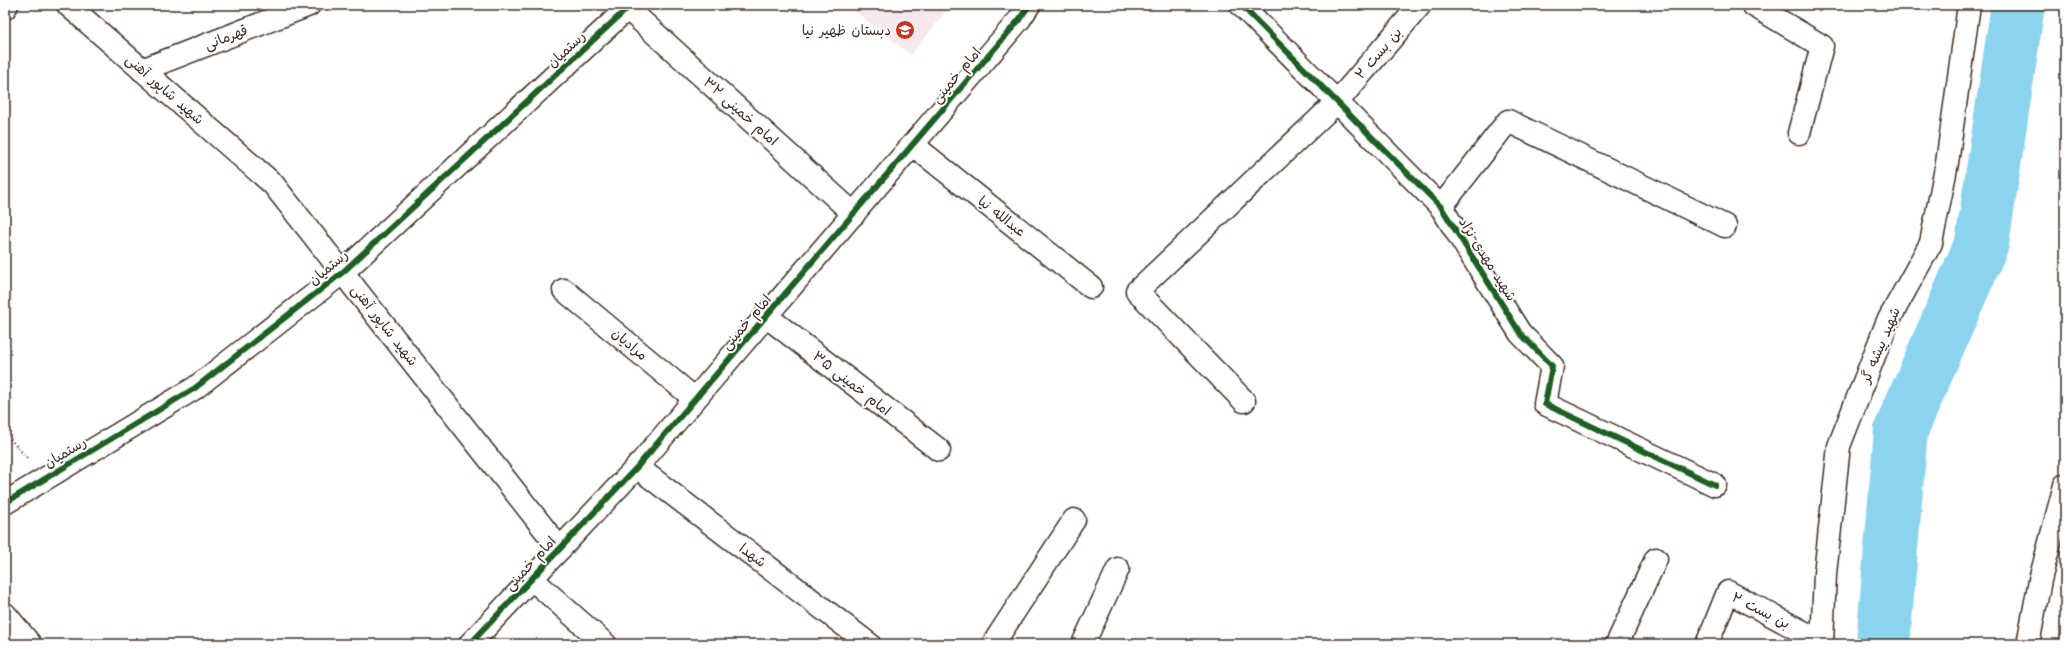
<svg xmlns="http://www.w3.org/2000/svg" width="2070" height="649" font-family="Kalam,'Playpen Sans Arabic',sans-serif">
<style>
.built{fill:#f7e7ef}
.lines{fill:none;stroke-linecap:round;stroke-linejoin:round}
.river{stroke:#8cd4ee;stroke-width:54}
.street-casing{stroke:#3b2a1e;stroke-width:25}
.secondary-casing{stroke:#3b2a1e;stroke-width:25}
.path{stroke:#3b2a1e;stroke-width:2.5;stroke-dasharray:1 3;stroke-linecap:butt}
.street{stroke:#fff;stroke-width:22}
.secondary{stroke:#fff;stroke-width:22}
.cycleway-casing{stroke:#fff;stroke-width:8}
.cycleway{stroke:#1b5e20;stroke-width:6}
.labels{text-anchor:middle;stroke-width:4;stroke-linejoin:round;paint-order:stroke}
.poi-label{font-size:14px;fill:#3b2a1e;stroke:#fff;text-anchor:end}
.street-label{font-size:14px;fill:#3b2a1e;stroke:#fff}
</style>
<rect width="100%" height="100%" fill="#fff"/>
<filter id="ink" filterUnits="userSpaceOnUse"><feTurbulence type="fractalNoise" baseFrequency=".025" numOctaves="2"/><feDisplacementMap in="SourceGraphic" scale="8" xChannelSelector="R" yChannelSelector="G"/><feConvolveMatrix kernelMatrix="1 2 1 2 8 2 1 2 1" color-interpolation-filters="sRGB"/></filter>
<g filter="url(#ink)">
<!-- built -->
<polygon class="built" points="847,5 951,5 911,55"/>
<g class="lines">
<!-- river -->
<polyline class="river" points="1883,644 1901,430 1982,243 2018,5"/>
<defs>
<g id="street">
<polyline points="1241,5 1441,207 1520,333 1552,366 1545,404 1715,485"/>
<polyline points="1753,5 1822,46 1799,133"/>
<polyline points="5,8 7,5"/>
<polyline points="627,8 854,214"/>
<polyline points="142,70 309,5"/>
<polyline points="913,145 1091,287"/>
<polyline points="1441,207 1508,121 1725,226"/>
<polyline points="343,272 631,5"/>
<polyline points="564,290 695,399"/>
<polyline points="766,316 939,450"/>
<polyline points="1244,401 1137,291 1337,102 1420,5"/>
<polyline points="637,467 869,644"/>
<polyline points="532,579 605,644"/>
<polyline points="5,614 30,644"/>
<polyline points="993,644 1074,520"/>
<polyline points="1083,644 1118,569"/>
<polyline points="1617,644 1656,559"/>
<polyline points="1707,644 1728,592 1822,642"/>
<polyline points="1822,644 1825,574 1839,446 1887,323 1931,243 1947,163 1969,5"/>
<polyline points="2028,644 2040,580 2065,485"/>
</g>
<g id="secondary">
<polyline points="68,5 273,184 560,549"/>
<polyline points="5,503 195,388 343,272"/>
<polyline points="470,644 637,467 1019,20 1029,5"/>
</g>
</defs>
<!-- street casing -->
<use href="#street" class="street-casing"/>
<!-- secondary casing -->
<use href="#secondary" class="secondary-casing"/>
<!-- path -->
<polyline class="path" points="5,433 27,458"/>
<!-- street -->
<use href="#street" class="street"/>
<!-- secondary -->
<use href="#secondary" class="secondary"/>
<defs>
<g id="cycleway">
<polyline points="1241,5 1441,207 1520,333 1552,366 1545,404 1715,485"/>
<polyline points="5,503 195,388 343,272 631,5"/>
<polyline points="470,644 637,467 1019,20 1029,5"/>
</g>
</defs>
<!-- cycleway casing -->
<use href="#cycleway" class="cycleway-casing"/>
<!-- cycleway -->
<use href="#cycleway" class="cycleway"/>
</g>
</g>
<!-- icons -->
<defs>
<symbol id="school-disc" viewBox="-11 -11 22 22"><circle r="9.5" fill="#c8321e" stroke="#fff"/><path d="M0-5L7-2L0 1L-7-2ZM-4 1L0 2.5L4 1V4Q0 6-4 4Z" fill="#fff"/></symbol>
</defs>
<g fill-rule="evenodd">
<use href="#school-disc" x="894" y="19" width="22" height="22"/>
</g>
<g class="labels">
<!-- poi labels -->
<g class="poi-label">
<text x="891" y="35">دبستان ظهیر نیا</text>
</g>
<!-- street labels -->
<g class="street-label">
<text transform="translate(226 37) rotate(-21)" y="5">قهرمانی</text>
<text transform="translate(566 49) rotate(-43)" y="5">رستمیان</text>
<text transform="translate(1378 53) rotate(-49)" y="5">بن بست ۲</text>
<text transform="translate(956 75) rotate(-50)" y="5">امام خمینی</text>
<text transform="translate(165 89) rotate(41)" y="5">شهید شاپور آهنی</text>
<text transform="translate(741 111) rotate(42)" y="5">امام خمینی ۳۲</text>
<text transform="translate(1002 216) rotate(38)" y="5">عبدالله نیا</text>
<text transform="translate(1488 259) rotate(58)" y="5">شهید مهدی نژاد</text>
<text transform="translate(328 267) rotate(-40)" y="5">رستمیان</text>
<text transform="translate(746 322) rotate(-49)" y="5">امام خمینی</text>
<text transform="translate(385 325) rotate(52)" y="5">شهید شاپور آهنی</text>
<text transform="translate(630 344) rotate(40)" y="5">مرادیان</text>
<text transform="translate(1880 345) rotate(-67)" y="5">شهید پیشه گر</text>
<text transform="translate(852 383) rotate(38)" y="5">امام خمینی ۳۵</text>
<text transform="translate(65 452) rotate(-31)" y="5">رستمیان</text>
<text transform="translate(753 555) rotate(37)" y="5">شهدا</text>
<text transform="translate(530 563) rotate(-47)" y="5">امام خمینی</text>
<text transform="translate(1761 610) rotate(27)" y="5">بن بست ۲</text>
</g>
</g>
<!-- margin -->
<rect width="2070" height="649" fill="none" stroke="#fff" stroke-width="20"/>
<rect x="10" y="10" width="2050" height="629" fill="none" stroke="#3b2a1e" stroke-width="1.5" filter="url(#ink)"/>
</svg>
